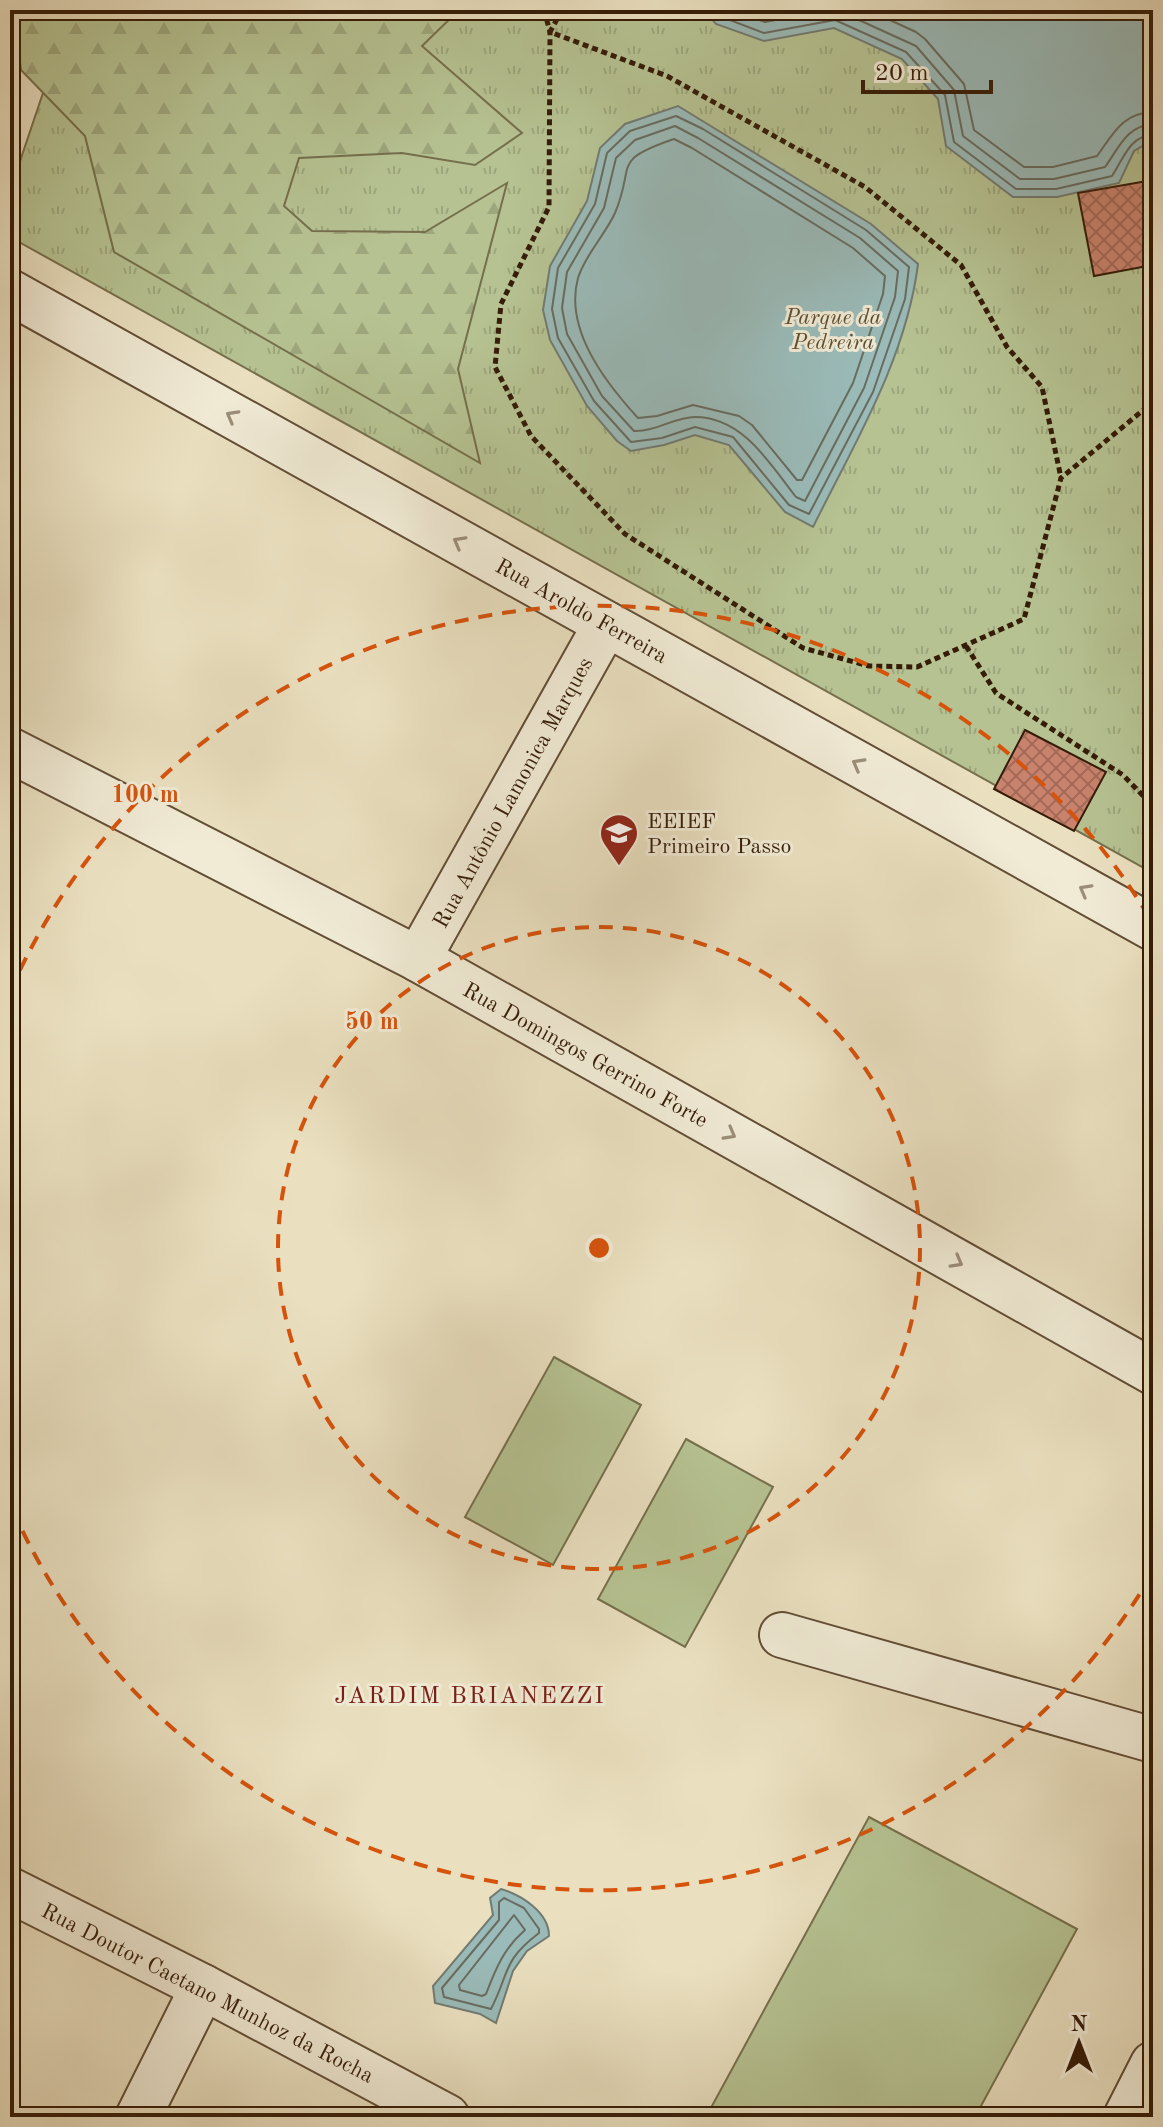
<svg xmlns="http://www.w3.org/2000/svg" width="1163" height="2127" font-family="'Old Standard TT',serif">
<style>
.grass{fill:url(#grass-tufts);stroke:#766f4c;stroke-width:2}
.forest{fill:url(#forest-firs);stroke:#766f4c;stroke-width:2}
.pitch{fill:#b6c292;stroke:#766f4c;stroke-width:2}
.water{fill:#9abbb9;stroke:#727b72;stroke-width:2}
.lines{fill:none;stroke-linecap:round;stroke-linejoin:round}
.shore{stroke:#686c60;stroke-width:2}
.building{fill:url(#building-cross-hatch);stroke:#351c07;stroke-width:2}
.minor-casing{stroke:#624d35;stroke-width:48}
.path{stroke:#351c07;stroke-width:5;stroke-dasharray:6 4;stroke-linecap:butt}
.minor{stroke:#f1ebd6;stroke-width:44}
.oneway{stroke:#9c8e79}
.ring{fill:none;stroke:#d6530c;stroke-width:4;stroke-dasharray:14 10}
.labels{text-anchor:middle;stroke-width:6;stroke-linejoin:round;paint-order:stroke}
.park-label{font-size:22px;font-style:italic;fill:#5c4e31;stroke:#f1ebd6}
.street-label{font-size:22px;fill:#351c07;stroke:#f1ebd6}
.poi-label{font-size:22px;fill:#351c07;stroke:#f1ebd6;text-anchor:start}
.neighbourhood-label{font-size:24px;letter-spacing:2px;fill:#7a1f14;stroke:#f1ebd6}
.centre{fill:#d6530c;stroke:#f1ebd6;stroke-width:4}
.ring-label{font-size:24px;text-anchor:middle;font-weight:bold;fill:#d6530c;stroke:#f1ebd6;stroke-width:6;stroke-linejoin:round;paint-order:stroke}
</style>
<defs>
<pattern id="grass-tufts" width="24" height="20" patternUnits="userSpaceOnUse" patternTransform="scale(2)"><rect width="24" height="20" fill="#b6c292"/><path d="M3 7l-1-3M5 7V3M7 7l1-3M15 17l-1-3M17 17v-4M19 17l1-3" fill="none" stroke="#9da67c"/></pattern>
<pattern id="forest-firs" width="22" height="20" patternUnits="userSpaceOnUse" patternTransform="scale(2)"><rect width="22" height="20" fill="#b6c292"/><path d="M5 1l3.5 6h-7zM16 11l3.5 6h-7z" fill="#9da67c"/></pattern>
<pattern id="building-cross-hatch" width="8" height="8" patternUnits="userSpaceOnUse" patternTransform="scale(2)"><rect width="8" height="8" fill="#c9836d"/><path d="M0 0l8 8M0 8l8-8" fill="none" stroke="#a46a58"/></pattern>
</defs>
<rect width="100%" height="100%" fill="#eae0c0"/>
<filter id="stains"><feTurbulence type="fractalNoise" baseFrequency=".0025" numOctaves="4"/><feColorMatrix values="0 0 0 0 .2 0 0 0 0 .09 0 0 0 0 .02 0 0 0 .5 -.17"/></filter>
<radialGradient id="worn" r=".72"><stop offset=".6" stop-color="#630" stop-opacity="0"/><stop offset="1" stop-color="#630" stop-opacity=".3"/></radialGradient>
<!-- grass -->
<polygon class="grass" points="65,10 1153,10 1153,873 10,237 10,191 47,81"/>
<!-- forest -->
<polygon class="forest" points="13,10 459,10 422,46 522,133 475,165 402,153 299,158 284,206 312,231 425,232 507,183 458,369 480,463 114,252 85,136 21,70"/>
<!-- pitch -->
<g class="pitch">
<polygon points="554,1357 641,1405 553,1565 465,1517"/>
<polygon points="686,1439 773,1487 685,1647 598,1599"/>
<polygon points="869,1817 1077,1929 975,2117 706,2117"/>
</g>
<!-- water -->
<g class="water">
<polygon points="704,10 1153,10 1153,140 1134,151 1119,183 1057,197 1013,197 946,146 938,99 902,59 834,28 764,41 716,24"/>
<path d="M678,106l193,118 47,40c-12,95 -63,178 -105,263l-28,-15 -56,-67 -34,-10 -31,10 -33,6 -14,-10 -30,-35 -37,-66 -7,-30 7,-44 37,-65 13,-53 25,-24z"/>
<path d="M501,1889c20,6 48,23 48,47l-22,15 -14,20 -17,52 -16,-9 -45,-11 -2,-17 60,-71 -3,-17z"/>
</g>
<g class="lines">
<!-- shore -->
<g class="shore">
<path d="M715,10l7,7 42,16 71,-13 71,32 39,43 9,47 62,47h40l56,-13c12,-18 17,-39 41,-42"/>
<polyline points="731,10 765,22 830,10"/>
<path d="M837,10l79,36 38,44 9,46 57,43h34l51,-12c14,-19 21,-41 48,-43"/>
<path d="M868,10l48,22 9,7 39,45 10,46 50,37h29l44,-11c16,-22 25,-43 56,-44"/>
<polygon points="676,116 703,129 866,230 909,267 905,299 873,392 809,514 789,505 733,437 695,427 662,438 631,442 594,401 558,338 552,309 558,268 595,204 607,153 630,131"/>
<path d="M675,126l23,12 162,100 38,33 -3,26 -31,91 -59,113 -9,-4c-26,-33 -53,-80 -101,-80 -20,0 -40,15 -61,14l-32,-35 -35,-62 -5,-26 5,-36 37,-64 12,-50 19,-18z"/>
<path d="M674,139l18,9 161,100 32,28 -2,18 -30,89 -51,97h-5l-45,-55 -13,-9 -46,-11 -36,11 -19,2c-33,-36 -74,-89 -60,-140 7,-23 27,-43 37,-65 21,-50 -5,-52 59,-74z"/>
<path d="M504,1898l20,10 15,21v4c-37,28 -29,39 -48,76l-47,-12 -2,-9 57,-68v-18z"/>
<path d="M514,1915l11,15c-21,18 -29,38 -39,64l-4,2 -22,-6 -1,-5z"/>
</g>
</g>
<!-- building -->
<g class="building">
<polygon points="1153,180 1153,265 1094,276 1078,193"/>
<polygon points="1025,730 1106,772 1074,831 994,789"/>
</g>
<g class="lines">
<defs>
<g id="minor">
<polyline points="10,292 1153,928"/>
<polyline points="10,750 418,959 1153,1372"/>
<polyline points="418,959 606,624"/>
<polyline points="782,1635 1153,1740"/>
<polyline points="10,1890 203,1987 447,2117"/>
<polyline points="138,2117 203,1987"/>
<polyline points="1126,2117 1153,2064"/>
</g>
</defs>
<!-- minor casing -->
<use href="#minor" class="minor-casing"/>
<!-- path -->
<g class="path">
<polyline points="544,10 550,32 549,207 501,304 495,367 531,436 625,534 803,648 869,666 917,667 1024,619 1061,478 1153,402"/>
<polyline points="562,10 550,32 667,76 865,187 961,265 1007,347 1042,387 1061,478"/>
<polyline points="966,646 996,693 1123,775 1153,806"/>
</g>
<!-- minor -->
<use href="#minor" class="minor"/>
</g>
<!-- one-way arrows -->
<defs><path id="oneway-chevron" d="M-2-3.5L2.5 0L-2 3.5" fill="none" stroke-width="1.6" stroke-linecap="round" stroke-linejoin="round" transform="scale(2)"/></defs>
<g class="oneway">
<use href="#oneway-chevron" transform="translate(232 416) rotate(-151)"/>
<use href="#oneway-chevron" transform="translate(459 542) rotate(-151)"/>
<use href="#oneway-chevron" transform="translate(858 764) rotate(-151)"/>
<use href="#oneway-chevron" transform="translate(1085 890) rotate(-151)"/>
<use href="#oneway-chevron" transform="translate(730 1134) rotate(29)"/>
<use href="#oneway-chevron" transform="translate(957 1262) rotate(29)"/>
</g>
<!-- distance rings -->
<g class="ring">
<circle cx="599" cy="1248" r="321"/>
<path d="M1152 1574A642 642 0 0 1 10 1504M10 992A642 642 0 0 1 1152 922"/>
</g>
<!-- icons -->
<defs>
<symbol id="school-pin" viewBox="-11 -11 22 30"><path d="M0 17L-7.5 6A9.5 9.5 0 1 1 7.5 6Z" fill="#8f2418" stroke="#f1ebd6"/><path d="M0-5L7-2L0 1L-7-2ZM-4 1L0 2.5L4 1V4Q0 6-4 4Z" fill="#fff"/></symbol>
</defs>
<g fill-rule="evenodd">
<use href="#school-pin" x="597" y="811" width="44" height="60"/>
</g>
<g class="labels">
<!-- park labels -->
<g class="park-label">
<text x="833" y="324">Parque da<tspan x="833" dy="25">Pedreira</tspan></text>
</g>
<!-- street labels -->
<g class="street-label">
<text transform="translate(582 610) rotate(29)" y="8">Rua Aroldo Ferreira</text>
<text transform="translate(512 792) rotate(-61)" y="8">Rua Antônio Lamonica Marques</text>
<text transform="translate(586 1054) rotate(29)" y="8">Rua Domingos Gerrino Forte</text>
<text transform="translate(208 1992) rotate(27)" y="8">Rua Doutor Caetano Munhoz da Rocha</text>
</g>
<!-- poi labels -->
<g class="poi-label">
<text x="647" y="828">EEIEF<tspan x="647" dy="25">Primeiro Passo</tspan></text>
</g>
<!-- neighbourhood labels -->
<g class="neighbourhood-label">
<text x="470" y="1703">JARDIM BRIANEZZI</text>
</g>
</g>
<circle cx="599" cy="1248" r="12" class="centre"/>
<g class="ring-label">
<text x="145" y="802">100 m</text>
<text x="372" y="1029">50 m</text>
</g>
<!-- margin -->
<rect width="1163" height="2127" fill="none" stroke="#eae0c0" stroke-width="40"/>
<rect x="12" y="12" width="1139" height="2103" fill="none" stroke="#351c07" stroke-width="4"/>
<rect x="20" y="20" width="1123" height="2087" fill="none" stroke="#351c07" stroke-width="2"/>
<!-- north arrow -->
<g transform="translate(1079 2043)" stroke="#f1ebd6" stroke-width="6" paint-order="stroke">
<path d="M0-6L14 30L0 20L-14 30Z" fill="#351c07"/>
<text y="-12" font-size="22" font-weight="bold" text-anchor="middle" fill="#351c07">N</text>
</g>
<!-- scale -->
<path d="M863 80v12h128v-12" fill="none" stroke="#351c07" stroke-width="4"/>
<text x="875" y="80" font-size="24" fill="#351c07" stroke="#f1ebd6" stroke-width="6" paint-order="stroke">20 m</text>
<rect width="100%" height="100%" filter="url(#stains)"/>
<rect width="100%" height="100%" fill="url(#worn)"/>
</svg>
